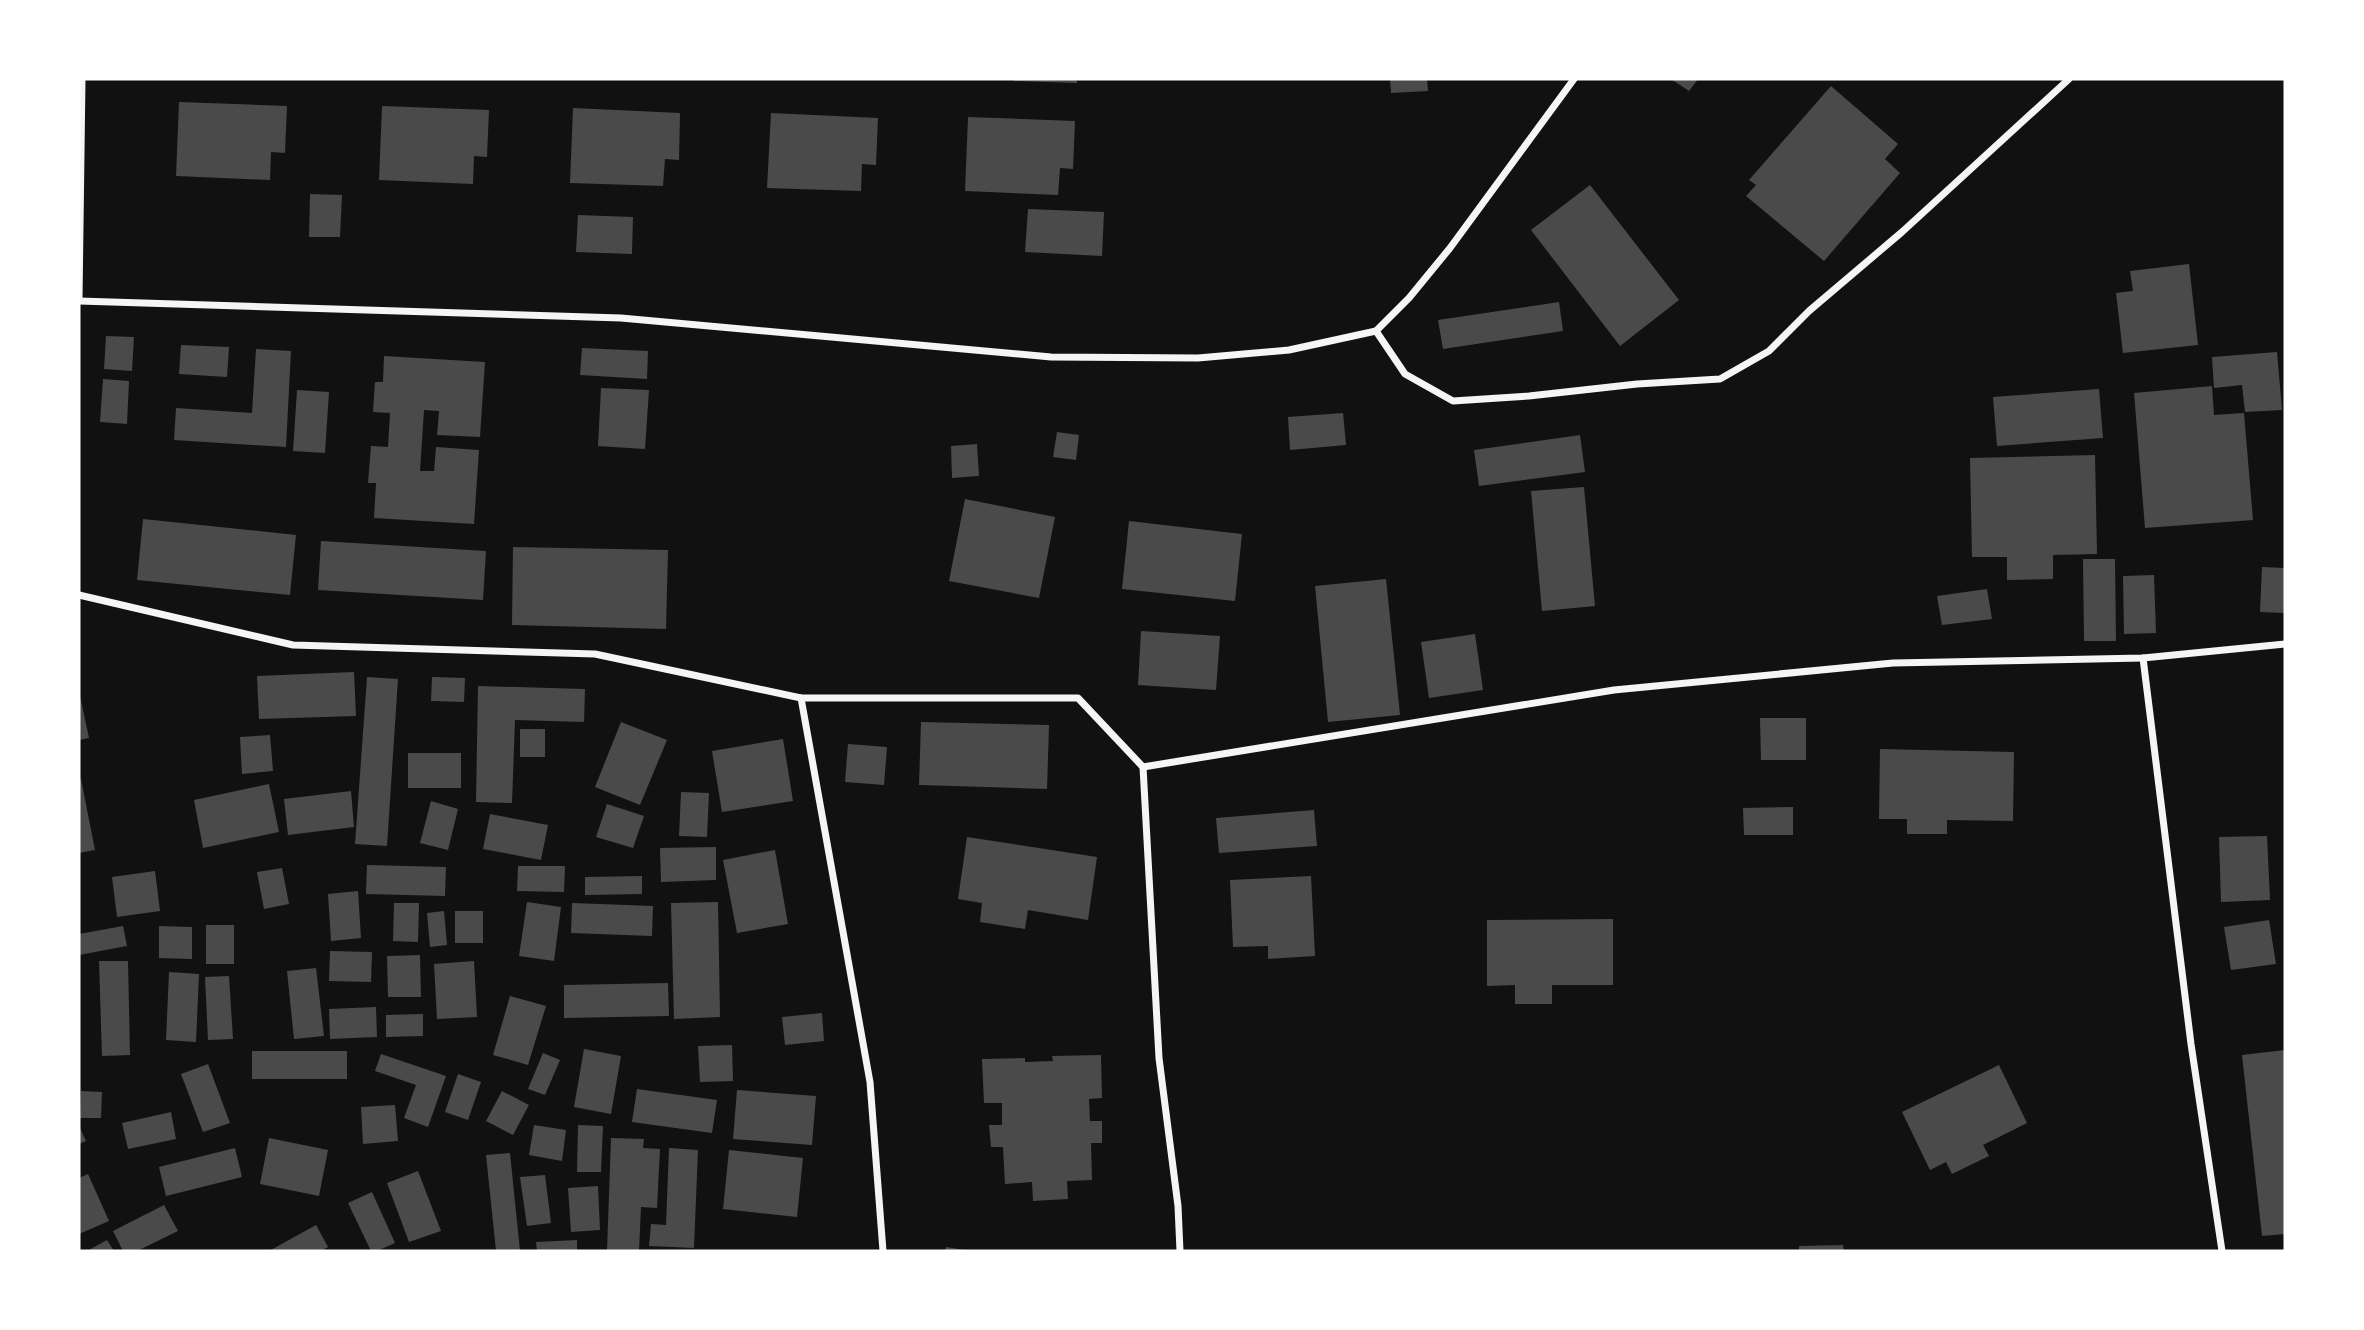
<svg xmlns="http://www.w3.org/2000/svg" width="2364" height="1330" font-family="'Noto Sans',sans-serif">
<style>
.building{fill:#4a4a4a}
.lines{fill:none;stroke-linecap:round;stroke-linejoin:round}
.minor{stroke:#f5f5f5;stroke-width:7}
</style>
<rect width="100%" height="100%" fill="#111"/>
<!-- building -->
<g class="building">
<polygon points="1014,79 1077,79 1077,83 1014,81"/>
<polygon points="1390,79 1427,79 1428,91 1391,93"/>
<polygon points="1671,79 1698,79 1689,91"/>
<polygon points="1831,86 1898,144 1885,159 1900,173 1824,261 1746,196 1756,185 1749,180"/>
<polygon points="179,102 287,106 285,153 271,152 270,180 176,176"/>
<polygon points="382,106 489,110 487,157 474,156 473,184 379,180"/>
<polygon points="573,108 680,113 679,160 665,159 663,186 570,183"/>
<polygon points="771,113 878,118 876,165 862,164 861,191 767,188"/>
<polygon points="968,117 1075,121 1073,169 1060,168 1058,195 965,191"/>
<polygon points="1590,185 1679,300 1620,346 1531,230"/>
<polygon points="310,194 342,195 340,237 309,237"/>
<polygon points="1028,209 1104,212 1102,256 1025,252"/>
<polygon points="578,215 633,217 632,254 576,252"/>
<polygon points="2189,264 2198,345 2123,353 2116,293 2133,291 2130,271"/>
<polygon points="1559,302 1563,331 1443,349 1438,320"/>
<polygon points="106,336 134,337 132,371 104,369"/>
<polygon points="181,345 229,347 227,377 179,374"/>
<polygon points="582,348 648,351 647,379 580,375"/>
<polygon points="256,349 291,351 286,447 174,440 176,408 252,413"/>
<polygon points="2277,352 2282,410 2245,412 2242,385 2214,388 2212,357"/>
<polygon points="384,356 485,362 480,437 437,435 439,411 424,410 420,471 434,471 436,447 479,450 474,524 374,518 376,483 368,483 371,446 388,447 390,413 373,412 375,382 383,382"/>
<polygon points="103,379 129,381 127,424 100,422"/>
<polygon points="2212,386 2214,415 2244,413 2253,520 2145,528 2134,393"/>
<polygon points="601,388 649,390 645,449 598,446"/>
<polygon points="2099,389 2103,438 1997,446 1993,397"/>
<polygon points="297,390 329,392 325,453 293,451"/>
<polygon points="1343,413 1346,445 1290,450 1288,417"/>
<polygon points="1057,432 1079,435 1076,460 1053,457"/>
<polygon points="1580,435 1585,472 1479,486 1474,450"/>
<polygon points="977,444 979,476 952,478 951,446"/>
<polygon points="2095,455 2097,554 2053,555 2053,579 2007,580 2007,557 1972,557 1970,458"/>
<polygon points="1584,487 1595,606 1542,611 1531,491"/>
<polygon points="965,499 1055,517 1039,598 949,581"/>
<polygon points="143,519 296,535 290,595 137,580"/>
<polygon points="1129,521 1242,534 1235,601 1122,589"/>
<polygon points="321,541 486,551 483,600 318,590"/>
<polygon points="513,547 668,550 666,629 512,625"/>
<polygon points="2083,559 2115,559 2116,641 2084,641"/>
<polygon points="2262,567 2285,568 2285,613 2260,612"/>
<polygon points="2154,575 2156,633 2124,634 2123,576"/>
<polygon points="1386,579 1400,715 1328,722 1315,586"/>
<polygon points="1987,589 1992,619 1942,625 1937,596"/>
<polygon points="1141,631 1220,636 1216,690 1138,685"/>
<polygon points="1475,634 1483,690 1429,698 1421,642"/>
<polygon points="354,672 356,716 259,719 257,676"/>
<polygon points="367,677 398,679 387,846 355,844"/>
<polygon points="432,677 465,678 464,702 431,701"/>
<polygon points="478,686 585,689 584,722 515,720 512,803 476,802"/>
<polygon points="80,696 89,738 79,740 79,697"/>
<polygon points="1760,718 1806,718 1806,760 1761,760"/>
<polygon points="621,722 667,740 640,805 595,787"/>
<polygon points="921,722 1049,725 1047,789 919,785"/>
<rect x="520" y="729" width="25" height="28"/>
<polygon points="270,735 273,771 242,774 240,737"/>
<polygon points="783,739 793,801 722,812 712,751"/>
<polygon points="848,744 887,747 884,785 845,782"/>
<polygon points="1880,749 2014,752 2013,821 1947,820 1947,834 1907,834 1907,819 1879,819"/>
<rect x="408" y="753" width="53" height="35"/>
<polygon points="79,779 81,779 95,850 79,853"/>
<polygon points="269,784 279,832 203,848 194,800"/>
<polygon points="351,791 354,827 288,835 284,799"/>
<polygon points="681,792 709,793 707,837 679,836"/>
<polygon points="431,801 458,809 448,850 420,843"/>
<polygon points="607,804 644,816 633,848 596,837"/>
<polygon points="1793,807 1793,835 1744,835 1743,808"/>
<polygon points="1314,810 1317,846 1219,853 1216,818"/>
<polygon points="490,814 548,825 541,860 483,849"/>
<polygon points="2267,836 2270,900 2221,902 2219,837"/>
<polygon points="967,837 1097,857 1088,920 1028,910 1025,929 980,922 982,903 958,899"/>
<polygon points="716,847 716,880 661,882 660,848"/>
<polygon points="775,850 788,924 737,933 723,860"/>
<polygon points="367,865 446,867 445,896 366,894"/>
<polygon points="518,866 565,866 564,892 517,891"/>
<polygon points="282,868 289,904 264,909 257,872"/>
<polygon points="155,871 160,911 117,917 112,877"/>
<polygon points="642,876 642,894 585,895 585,877"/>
<polygon points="1311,876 1315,956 1268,959 1268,946 1233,947 1230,880"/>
<polygon points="358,891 361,938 331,941 328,894"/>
<polygon points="527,902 561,907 554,961 519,956"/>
<polygon points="718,902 720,1017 674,1019 671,903"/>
<polygon points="394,903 419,903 418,942 393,941"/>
<polygon points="572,903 653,906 652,936 571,933"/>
<polygon points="444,911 447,945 430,947 427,913"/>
<rect x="455" y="911" width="28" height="32"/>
<polygon points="1613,919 1613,985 1552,985 1552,1004 1515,1004 1515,985 1487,986 1487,920"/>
<polygon points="2269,920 2276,964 2231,970 2224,927"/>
<rect x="206" y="925" width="28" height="39"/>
<polygon points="123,926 127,946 79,955 79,934"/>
<polygon points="159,926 192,927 192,959 159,958"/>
<polygon points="330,951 372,952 371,982 329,981"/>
<polygon points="420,955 421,997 388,997 387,956"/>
<polygon points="99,961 128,961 130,1055 102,1056"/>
<polygon points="474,961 477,1017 437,1019 434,964"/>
<polygon points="316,968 324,1036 294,1039 287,971"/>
<polygon points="169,972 199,974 196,1042 166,1040"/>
<polygon points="229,976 233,1039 208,1040 205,977"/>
<polygon points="668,983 669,1016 564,1018 564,985"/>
<polygon points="510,996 546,1006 528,1065 493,1055"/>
<polygon points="376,1007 377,1037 330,1039 329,1009"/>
<polygon points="822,1013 824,1041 785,1045 782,1017"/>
<polygon points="423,1014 423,1036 386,1037 386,1015"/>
<polygon points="732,1045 733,1081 700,1082 698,1046"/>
<polygon points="584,1049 621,1056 611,1114 574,1107"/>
<polygon points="2285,1050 2285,1234 2262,1236 2242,1055"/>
<rect x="252" y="1051" width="95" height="28"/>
<polygon points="543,1053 560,1060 545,1095 528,1089"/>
<polygon points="381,1054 446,1076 428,1127 404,1118 416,1085 375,1071"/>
<polygon points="1101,1055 1102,1098 1089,1099 1090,1121 1102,1121 1102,1143 1091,1143 1092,1180 1067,1181 1068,1199 1033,1201 1032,1182 1005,1184 1003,1147 991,1147 989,1125 1002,1125 1002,1103 984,1103 982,1059 1025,1058 1025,1062 1053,1061 1052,1056"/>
<polygon points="208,1064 230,1123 203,1132 181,1074"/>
<polygon points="1999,1065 2027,1123 1983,1145 1989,1156 1952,1174 1946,1162 1930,1170 1902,1112"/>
<polygon points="458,1074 481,1082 468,1120 445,1112"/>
<polygon points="637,1089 717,1100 712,1133 632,1122"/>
<polygon points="737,1090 816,1096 812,1145 733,1139"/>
<polygon points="81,1091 102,1092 101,1118 80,1118"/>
<polygon points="502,1091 529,1105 513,1135 486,1121"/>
<polygon points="395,1105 398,1141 363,1144 361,1107"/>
<polygon points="171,1112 176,1139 128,1149 122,1123"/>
<polygon points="534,1125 566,1130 562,1161 529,1155"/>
<polygon points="578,1125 603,1126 601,1172 577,1172"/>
<polygon points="79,1126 86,1141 79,1144"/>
<polygon points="269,1138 328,1150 319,1196 260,1184"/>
<polygon points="611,1138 644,1139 643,1148 660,1149 657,1208 641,1207 639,1251 607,1251"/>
<polygon points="235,1148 242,1177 166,1196 159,1167"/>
<polygon points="669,1148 698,1150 694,1248 649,1246 651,1224 666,1225"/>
<polygon points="729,1150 803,1158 797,1217 723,1209"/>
<polygon points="510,1153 520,1251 496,1251 486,1155"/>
<polygon points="418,1171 441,1231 409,1242 387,1183"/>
<polygon points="88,1174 109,1221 79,1234 79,1178"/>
<polygon points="545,1175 551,1223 527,1226 520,1177"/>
<polygon points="598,1186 600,1230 571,1232 568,1188"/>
<polygon points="372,1192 395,1243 377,1251 371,1251 348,1203"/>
<polygon points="164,1205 178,1231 137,1251 123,1251 113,1231"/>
<polygon points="316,1225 328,1247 321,1251 269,1251"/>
<polygon points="107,1240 114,1251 87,1251"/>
<polygon points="577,1240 577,1251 537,1251 536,1242"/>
<polygon points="1843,1245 1844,1251 1799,1251 1799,1246"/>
<polygon points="946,1247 965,1250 964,1251 945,1251"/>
</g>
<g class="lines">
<!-- minor -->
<g class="minor">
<polyline points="79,300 82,79"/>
<polyline points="79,301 621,318 1051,357 1198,358 1289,350 1376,331 1409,298 1450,248 1574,79"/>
<polyline points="1376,331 1405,374 1453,401 1529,396 1637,384 1720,379 1769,351 1809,311 1902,232 2069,79"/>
<polyline points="79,595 293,645 595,654 801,698 1078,698 1143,767 1159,1058 1178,1206 1180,1251"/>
<polyline points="2143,658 2191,1044 2222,1251"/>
<polyline points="801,698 870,1082 883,1251"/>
<polyline points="1143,767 1614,690 1893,663 2143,658 2285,644"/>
</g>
</g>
<!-- border -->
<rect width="2364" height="1330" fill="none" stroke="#ffffff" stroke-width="161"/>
</svg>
